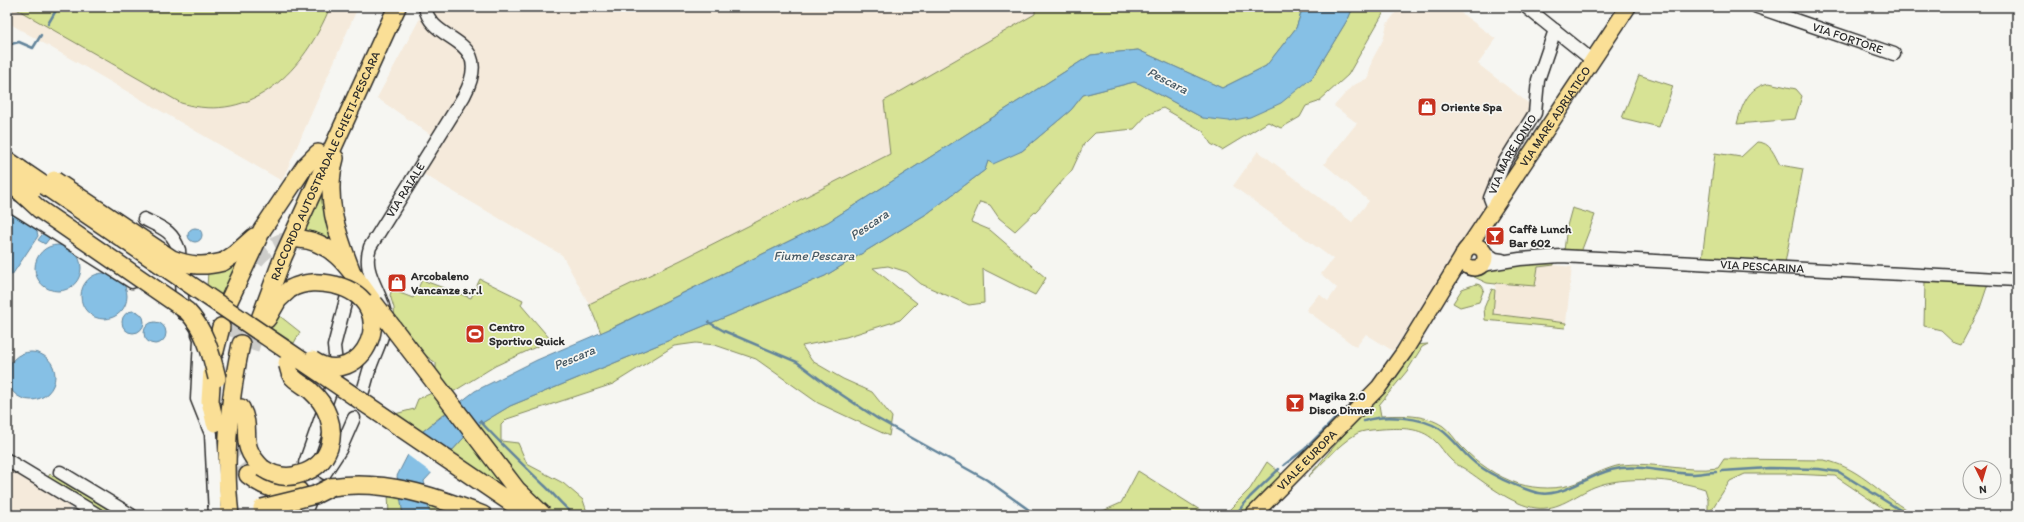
<svg xmlns="http://www.w3.org/2000/svg" width="2024" height="522" font-family="Itim,sans-serif">
<style>
.built{fill:#f5eadb}
.green{fill:#d7e395;stroke:#818760}
.water{fill:#86c0e5;stroke:#62849b}
.pier{fill:#f6f6f2}
.lines{fill:none;stroke-linecap:round;stroke-linejoin:round}
.stream{stroke:#62849b;stroke-width:2.5}
.minor-tunnel{stroke:#cdcdca;stroke-width:12;stroke-dasharray:12 6;stroke-linecap:butt}
.highway-tunnel{stroke:#cdcdca;stroke-width:17;stroke-dasharray:17 8;stroke-linecap:butt}
.minor-casing{stroke:#2b2b2b;stroke-width:15}
.major-casing{stroke:#2b2b2b;stroke-width:18}
.highway-casing{stroke:#2b2b2b;stroke-width:20}
.minor{stroke:#f6f6f2;stroke-width:12}
.major{stroke:#fadf96;stroke-width:15}
.highway{stroke:#fadf96;stroke-width:17}
.highway-bridge-casing{stroke:#2b2b2b;stroke-width:20;stroke-linecap:butt}
.highway-bridge{stroke:#fadf96;stroke-width:17}
.labels{text-anchor:middle;stroke-width:3.5;stroke-linejoin:round;paint-order:stroke}
.street-label{font-size:12px;fill:#2b2b2b;stroke:#f6f6f2}
.poi-label{font-size:12px;font-weight:bold;fill:#2b2b2b;stroke:#f6f6f2;text-anchor:start}
.water-label{font-size:13px;font-style:italic;fill:#465863;stroke:#f6f6f2}
</style>
<rect width="100%" height="100%" fill="#f6f6f2"/>
<filter id="ink" filterUnits="userSpaceOnUse"><feTurbulence type="fractalNoise" baseFrequency=".025" numOctaves="2"/><feDisplacementMap in="SourceGraphic" scale="8" xChannelSelector="R" yChannelSelector="G"/><feConvolveMatrix kernelMatrix="1 2 1 2 8 2 1 2 1" color-interpolation-filters="sRGB"/></filter>
<g filter="url(#ink)">
<!-- built -->
<g class="built">
<polygon points="7,7 358,7 282,181 7,22"/>
<polygon points="426,7 1035,7 1035,14 890,154 681,260 589,304 562,255 423,174 443,143 377,98"/>
<polygon points="1400,7 1453,7 1496,39 1478,64 1532,106 1486,208 1393,351 1366,334 1356,347 1306,310 1319,294 1328,301 1337,288 1321,274 1333,259 1233,186 1258,151 1352,222 1369,201 1324,164 1357,123 1334,106 1352,86 1368,78 1372,60 1383,40 1387,24"/>
<polygon points="1554,265 1572,267 1566,323 1493,314 1496,282 1535,286 1538,267"/>
<polygon points="7,467 71,506 66,515 7,515"/>
</g>
<!-- green -->
<g class="green">
<path d="M13,7h317c-25,62 -77,118 -149,96z"/>
<polygon points="1035,7 1303,7 1296,28 1266,66 1222,88 1138,50 1091,55 828,222 601,333 589,304 681,260 890,154 884,101 1035,14"/>
<polygon points="1353,7 1385,7 1384,12 1348,75 1318,102 1306,106 1300,117 1281,128 1268,122 1222,150 1211,144 1203,131 1163,108 1147,115 1134,129 1095,133 1084,144 1072,170 1037,210 1015,231 999,218 990,205 980,202 971,222 990,230 1046,278 1035,295 983,269 984,303 969,305 921,284 907,272 888,266 873,268 917,303 900,320 846,337 802,346 812,361 843,379 872,392 892,417 889,436 818,403 756,359 715,345 696,343 674,346 613,384 507,419 501,425 501,441 518,443 527,464 563,483 583,500 588,515 546,515 451,452 472,429 510,406 825,276 928,213 985,170 988,160 1022,151 1071,110 1083,95 1134,82 1140,84 1203,118 1312,78 1349,17"/>
<polygon points="1639,75 1673,86 1659,127 1622,118"/>
<path d="M1769,83l27,6 6,7 -7,23 -58,5c5,-19 11,-37 32,-41z"/>
<path d="M1757,142c14,0 17,13 23,23l23,4 -18,94 -83,-4 13,-106 26,4z"/>
<polygon points="328,182 340,251 303,234"/>
<polygon points="1572,208 1595,215 1581,252 1564,251 1567,226"/>
<polygon points="246,247 225,299 207,287 208,271"/>
<polygon points="1554,259 1554,265 1538,267 1535,286 1497,283 1496,284 1487,283 1470,275 1480,270"/>
<polygon points="480,279 523,300 521,305 551,340 495,366 448,395 430,370 436,368 436,363 415,348 395,321 394,308 390,295 392,290 413,298 422,280 471,298"/>
<polygon points="1925,282 1988,284 1979,311 1961,345 1955,343 1941,330 1924,326"/>
<polygon points="1476,284 1481,285 1484,289 1479,302 1460,307 1453,303 1462,289"/>
<polygon points="1492,289 1495,290 1493,314 1566,323 1565,328 1485,320 1484,308"/>
<polygon points="276,313 300,332 294,343 269,327"/>
<path d="M1428,344l-6,3 -15,24 -28,34 2,11c21,-1 44,-2 62,10 7,5 12,14 18,20 16,17 36,31 58,38 17,5 40,6 57,-1 14,-6 29,-15 45,-18 32,-4 65,8 97,3l6,-9 100,1c39,8 59,39 92,55h-23l-58,-39 -44,-2h-46l-15,7 -22,34v-16l-3,-10c-30,-10 -81,-14 -111,-2 -19,8 -36,24 -58,21 -24,-3 -52,-26 -71,-39 -5,-3 -10,-5 -13,-8 -7,-6 -11,-15 -18,-21 -14,-13 -33,-12 -52,-11 -8,1 -19,1 -26,5 -18,11 -33,29 -48,43l73,-86 33,-46z"/>
<polygon points="435,388 451,408 422,432 395,414 414,409 418,399 432,393"/>
<polygon points="1267,462 1284,476 1242,515 1224,515 1250,489"/>
<polygon points="1138,471 1208,515 1094,515 1121,503"/>
<polygon points="50,474 117,515 102,515 46,480"/>
<polygon points="388,493 401,497 403,515 389,515"/>
<polygon points="425,499 470,515 430,515"/>
</g>
<!-- water -->
<g class="water">
<polygon points="1303,7 1353,7 1349,17 1312,78 1281,103 1250,117 1229,121 1203,118 1140,84 1134,82 1083,95 1071,110 1022,151 993,164 988,161 985,170 928,213 825,276 510,406 472,429 424,481 430,515 403,515 397,476 418,435 475,391 537,360 614,327 828,222 1091,55 1138,50 1222,88 1266,66 1296,28"/>
<polygon points="7,209 36,227 38,236 12,275 7,272"/>
<circle cx="195" cy="235" r="7"/>
<polygon points="45,231 52,235 45,244 38,240"/>
<circle cx="58" cy="268" r="23"/>
<circle cx="104" cy="296" r="23"/>
<circle cx="133" cy="322" r="11"/>
<circle cx="155" cy="333" r="11"/>
<circle cx="31" cy="376" r="24"/>
</g>
<!-- pier -->
<polygon class="pier" points="416,434 451,455 433,474 406,454"/>
<g class="lines">
<!-- stream -->
<g class="stream">
<polyline points="48,24 58,7"/>
<polyline points="7,45 19,42 33,48 41,35"/>
<polyline points="708,322 724,331 797,362 830,387 878,419 987,480 1036,515"/>
<path d="M480,421c21,23 42,43 64,64 11,10 18,21 31,30"/>
<path d="M1364,421c19,-7 58,-4 76,8 15,10 24,27 39,37 16,11 34,19 52,25 27,11 55,-15 80,-21 27,-7 54,3 81,4 8,0 16,-2 24,-2"/>
<polyline points="1284,465 1305,449 1337,417"/>
<polyline points="1722,471 1769,468 1819,469 1839,472 1908,515"/>
<polyline points="1235,515 1250,497 1279,469"/>
</g>
<!-- minor-tunnel -->
<polyline class="minor-tunnel" points="311,497 325,473"/>
<!-- highway-tunnel -->
<g class="highway-tunnel">
<path d="M255,261c12,-15 25,-21 44,-22"/>
<polyline points="232,337 239,308"/>
<polyline points="250,350 257,327"/>
<polyline points="215,423 224,445 248,475"/>
</g>
<defs>
<g id="minor">
<polyline points="1526,7 1592,60"/>
<path id="s1" d="M1757,7l137,47"/>
<polyline points="7,203 132,282"/>
<path id="s2" d="M1494,208l-4,-10 14,-35 31,-50 3,-33 17,-50"/>
<path d="M144,219c18,9 28,11 35,31l4,63"/>
<polyline points="1483,251 1495,259 1502,260"/>
<path id="s3" d="M1482,265l38,-6 41,-3 456,24"/>
<polyline points="198,334 200,339 197,399 211,434 215,515"/>
<path id="s4" d="M362,394c4,-11 6,-22 10,-32 6,-16 14,-30 13,-47 -3,-25 -24,-42 -15,-68l94,-151c32,-61 -33,-51 -39,-89"/>
<polyline points="7,460 98,515"/>
<polyline points="305,463 337,372 334,346 349,288"/>
<polyline points="60,472 131,515"/>
<polyline points="325,473 340,450 354,418"/>
<polyline points="304,515 311,498"/>
</g>
<g id="major">
<circle cx="1474" cy="257" r="11"/>
<path id="s5" d="M1467,249l161,-242"/>
<path id="s6" d="M1253,515l126,-128 25,-35 60,-98"/>
</g>
<g id="highway">
<path d="M335,158c-11,40 2,75 16,112"/>
<polyline points="7,160 20,169"/>
<path d="M299,239c37,2 55,37 75,64"/>
<polyline points="223,262 235,254 254,237"/>
<polyline points="227,305 262,230 305,166 318,153"/>
<polyline points="267,319 278,300 290,289"/>
<path id="s7" d="M257,327l26,-70 114,-250"/>
<polyline points="215,351 221,327"/>
<polyline points="212,370 210,401 215,423"/>
<path d="M241,408c13,24 -5,34 21,60"/>
<path d="M248,475c16,13 31,17 51,16"/>
<path d="M331,487c54,-8 103,9 152,28"/>
<path d="M230,515c-7,-57 -1,-115 11,-171"/>
</g>
</defs>
<!-- minor casing -->
<use href="#minor" class="minor-casing"/>
<!-- major casing -->
<use href="#major" class="major-casing"/>
<!-- highway casing -->
<use href="#highway" class="highway-casing"/>
<!-- minor -->
<use href="#minor" class="minor"/>
<!-- major -->
<use href="#major" class="major"/>
<!-- highway -->
<use href="#highway" class="highway"/>
<defs>
<g id="highway-bridge">
<polyline points="20,169 529,515"/>
<polyline points="7,174 32,191"/>
<path d="M54,180l118,79c18,7 32,8 51,3"/>
<path d="M15,187l24,22 148,102c18,19 24,42 30,67"/>
<path d="M290,289c15,-8 29,-7 45,-4 72,18 26,109 -23,75"/>
<polyline points="374,303 517,490 543,515"/>
<path d="M262,468c12,8 25,11 38,6 14,-4 24,-12 29,-26 7,-21 -2,-43 -19,-58 -5,-4 -15,-9 -19,-15 -2,-3 -2,-8 -4,-12"/>
<polyline points="262,508 315,495 331,487"/>
</g>
</defs>
<!-- highway-bridge casing -->
<use href="#highway-bridge" class="highway-bridge-casing"/>
<!-- highway-bridge -->
<use href="#highway-bridge" class="highway-bridge"/>
</g>
</g>
<!-- icons -->
<defs>
<symbol id="shop-square" viewBox="-11 -11 22 22"><rect x="-9" y="-9" width="18" height="18" rx="4" fill="#c8321e" stroke="#f6f6f2"/><path d="M-5-2.5h2.3a2.7 3.5 0 0 1 5.4 0H5L5.5 6h-11ZM-1.5-2.5h3a1.5 2.3 0 0 0-3 0Z" fill="#fff"/></symbol>
<symbol id="bar-square" viewBox="-11 -11 22 22"><rect x="-9" y="-9" width="18" height="18" rx="4" fill="#c8321e" stroke="#f6f6f2"/><path d="M-6-5H6L.8 .8V4.5H3.5V6h-7V4.5H-.8V.8Z" fill="#fff"/></symbol>
<symbol id="stadium-square" viewBox="-11 -11 22 22"><rect x="-9" y="-9" width="18" height="18" rx="4" fill="#c8321e" stroke="#f6f6f2"/><path d="M0-5a6.5 5 0 1 0 0 10a6.5 5 0 1 0 0-10ZM-3.5-1.8h7v3.6h-7Z" fill="#fff"/></symbol>
</defs>
<g fill-rule="evenodd">
<use href="#shop-square" x="1416" y="96" width="22" height="22"/>
<use href="#bar-square" x="1484" y="225" width="22" height="22"/>
<use href="#shop-square" x="386" y="272" width="22" height="22"/>
<use href="#stadium-square" x="464" y="323" width="22" height="22"/>
<use href="#bar-square" x="1284" y="392" width="22" height="22"/>
</g>
<g class="labels">
<!-- street labels -->
<g class="street-label">
<text dy="4" stroke="none"><textPath href="#s1" startOffset="96">VIA FORTORE</textPath></text>
<text dy="4" stroke="none"><textPath href="#s5" startOffset="159">VIA MARE ADRIATICO</textPath></text>
<text dy="4" stroke="none"><textPath href="#s2" startOffset="60">VIA MARE IONIO</textPath></text>
<text dy="4" stroke="none"><textPath href="#s7" startOffset="175">RACCORDO AUTOSTRADALE CHIETI-PESCARA</textPath></text>
<text dy="4" stroke="none"><textPath href="#s4" startOffset="221">VIA RAIALE</textPath></text>
<text dy="4" stroke="none"><textPath href="#s3" startOffset="281">VIA PESCARINA</textPath></text>
<text dy="4" stroke="none"><textPath href="#s6" startOffset="77">VIALE EUROPA</textPath></text>
</g>
<!-- poi labels -->
<g class="poi-label">
<text x="1441" y="111">Oriente Spa</text>
<text x="1509" y="233">Caffè Lunch<tspan x="1509" dy="14">Bar 602</tspan></text>
<text x="411" y="280">Arcobaleno<tspan x="411" dy="14">Vancanze s.r.l</tspan></text>
<text x="489" y="331">Centro<tspan x="489" dy="14">Sportivo Quick</tspan></text>
<text x="1309" y="400">Magika 2.0<tspan x="1309" dy="14">Disco Dinner</tspan></text>
</g>
<!-- water labels -->
<g class="water-label">
<text transform="translate(1168 80) rotate(27)" y="5">Pescara</text>
<text transform="translate(869 224) rotate(-34)" y="5">Pescara</text>
<text x="814" y="260">Fiume Pescara</text>
<text transform="translate(574 357) rotate(-23)" y="5">Pescara</text>
</g>
</g>
<!-- margin -->
<rect width="2024" height="522" fill="none" stroke="#f6f6f2" stroke-width="24"/>
<rect x="12" y="12" width="2000" height="498" fill="none" stroke="#2b2b2b" stroke-width="1.5" filter="url(#ink)"/>
<!-- north arrow -->
<g transform="translate(1982 480) rotate(175)"><circle r="19" fill="#f6f6f2" stroke="#a5a5a2"/>
<path d="M0-3L7 15L0 10L-7 15Z" fill="#c8321e"/>
<text y="-6" font-size="11" font-weight="bold" text-anchor="middle" fill="#2b2b2b">N</text>
</g>
</svg>
